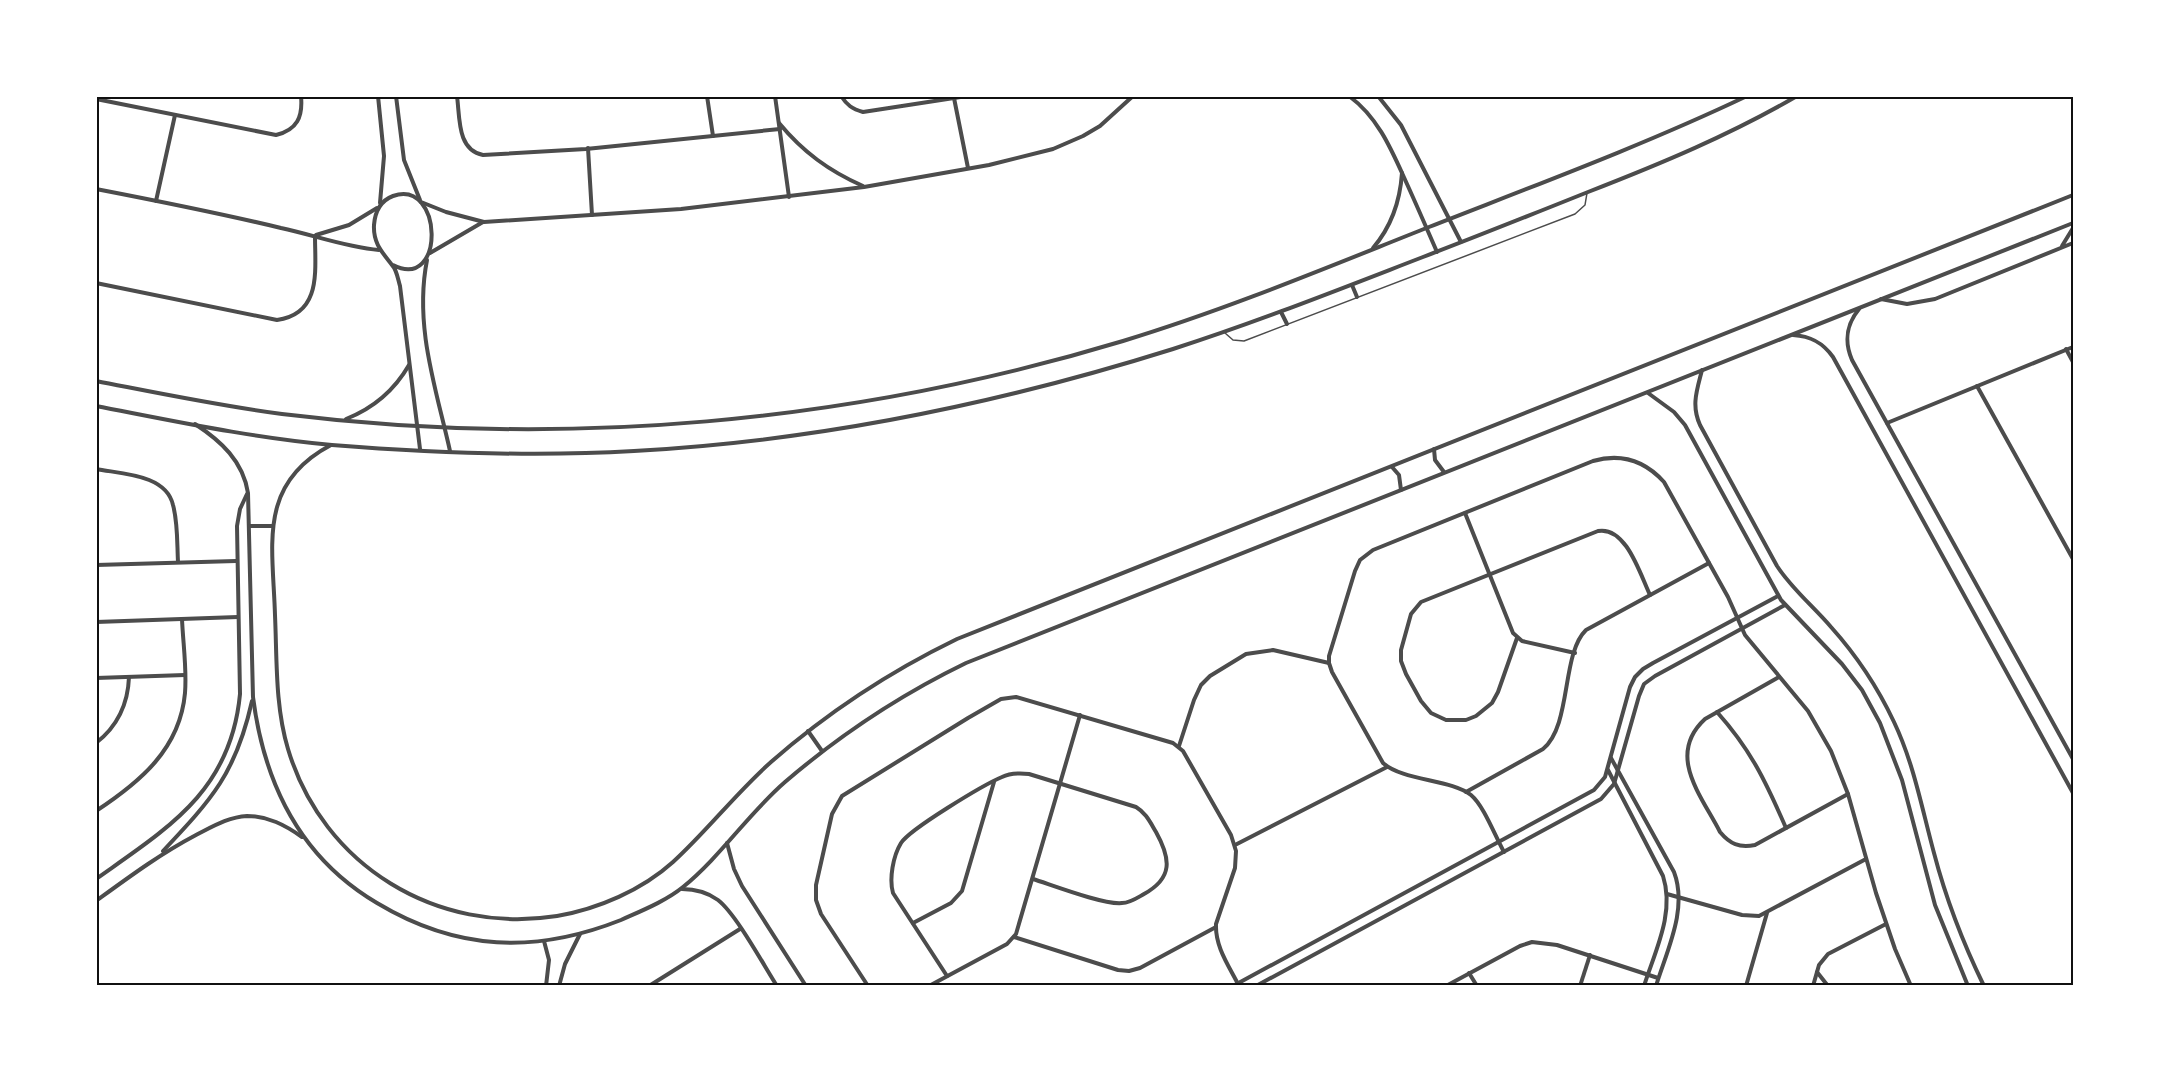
<svg xmlns="http://www.w3.org/2000/svg" width="2169" height="1082" font-family="Roboto,sans-serif">
<style>
.lines{fill:none;stroke-linecap:round;stroke-linejoin:round}
.service{stroke:#4c4c4c;stroke-width:1.5}
.minor{stroke:#4c4c4c;stroke-width:4}
.neatline{fill:none;stroke:#111;stroke-width:2}
</style>
<rect width="100%" height="100%" fill="#fff"/>
<g class="lines">
<!-- service -->
<polyline class="service" points="1225,333 1233,340 1244,341 1575,214 1585,205 1587,193"/>
<!-- minor -->
<g class="minor">
<polyline points="378,96 384,156 380,203"/>
<polyline points="396,96 404,160 420,200"/>
<path d="M457,96c3,22 0,54 26,59l103,-6 194,-20"/>
<polyline points="707,96 713,136"/>
<polyline points="775,96 789,197"/>
<path d="M841,96c6,9 11,13 22,16l104,-16"/>
<path d="M1349,96c30,22 43,55 58,88 10,22 20,45 30,68"/>
<polyline points="1378,96 1401,125 1461,242"/>
<polyline points="954,98 968,168"/>
<path d="M96,99l180,36c21,-5 27,-18 25,-39"/>
<path d="M779,123c24,29 50,48 84,63"/>
<polyline points="588,148 592,215"/>
<path d="M96,189c62,12 123,24 185,39 33,7 64,19 98,22"/>
<polyline points="156,201 175,115"/>
<polyline points="421,202 446,212 484,222 681,209 864,187 989,165 1053,149 1083,136 1100,126 1133,96"/>
<polyline points="316,235 349,225 377,208"/>
<polyline points="2062,246 2073,228"/>
<path d="M1373,248c19,-22 27,-46 29,-75"/>
<polyline points="430,253 483,222"/>
<path d="M427,260c-13,66 9,128 23,191"/>
<path d="M393,265c53,27 50,-87 0,-69 -13,5 -18,16 -19,29 -1,18 8,27 18,40 5,5 6,15 8,21l20,163"/>
<path d="M96,283l181,37c45,-6 38,-50 38,-84"/>
<polyline points="1352,285 1357,297"/>
<polyline points="1881,299 1907,304 1935,299 2073,243"/>
<path d="M1859,309c-13,16 -15,32 -7,51l221,399"/>
<polyline points="1281,312 1287,324"/>
<path d="M1793,335c18,1 30,8 40,22l240,436"/>
<polyline points="2066,349 2073,362"/>
<path d="M1702,370c-5,20 -11,35 -2,55l77,141c15,23 36,40 54,61 26,29 47,61 63,95 20,42 28,87 40,131 12,46 29,90 50,133"/>
<path d="M96,381c62,12 124,25 186,33 282,35 570,9 841,-73 105,-32 205,-74 306,-114 107,-42 215,-82 318,-131"/>
<polyline points="1977,386 2073,559"/>
<polyline points="1648,393 1674,412 1685,425 1781,600 1842,664 1862,690 1880,723 1902,780 1935,905 1968,986"/>
<path d="M96,406c78,15 157,32 236,39 100,8 201,12 302,6 183,-10 364,-47 539,-102 84,-27 167,-60 250,-92 55,-21 110,-43 165,-65 72,-28 142,-57 209,-96"/>
<path d="M346,419c28,-11 48,-28 63,-54"/>
<polyline points="1887,423 2073,347"/>
<path d="M195,424c26,17 48,37 53,69l5,204c11,86 46,160 124,206 80,48 158,51 244,17 20,-9 45,-19 62,-33 38,-31 65,-73 102,-105 56,-48 115,-87 181,-119l1107,-440"/>
<path d="M331,445c-74,39 -58,100 -56,170 2,44 0,91 13,134 35,117 149,186 269,167 41,-7 85,-26 116,-54 34,-31 63,-69 98,-100 57,-50 118,-90 186,-123l1116,-444"/>
<polyline points="1434,449 1435,460 1444,472"/>
<polyline points="1392,467 1399,475 1401,490"/>
<path d="M96,469c25,5 70,5 77,36 5,18 4,39 5,57"/>
<polyline points="1465,513 1513,633 1522,641 1575,653"/>
<polyline points="249,526 273,526"/>
<polyline points="96,565 236,561"/>
<polyline points="96,622 238,617"/>
<path d="M1517,638l-19,54 -6,11 -16,13 -10,4h-20l-15,-7 -10,-12 -15,-27 -5,-13v-11l10,-36 10,-12 177,-71c28,-5 42,43 52,64"/>
<path d="M1779,677l-74,42c-39,36 -4,76 15,113 10,12 19,16 35,13l93,-51"/>
<polyline points="96,678 185,675"/>
<path d="M1717,712c34,38 49,70 69,116"/>
<polyline points="808,731 822,751"/>
<path d="M96,743c22,-17 32,-39 33,-66"/>
<polyline points="1179,746 1194,700 1201,685 1210,676 1246,654 1273,650 1329,663"/>
<path d="M1611,758l63,114c14,37 -7,78 -18,114"/>
<path d="M1608,770l55,106c12,37 -8,75 -19,110"/>
<path d="M1466,792l77,-43c29,-24 18,-95 43,-119l123,-67"/>
<path d="M96,811c44,-29 84,-62 89,-118 2,-24 -2,-50 -3,-74"/>
<polyline points="727,843 734,869 742,886 806,986"/>
<polyline points="1235,845 1387,767"/>
<path d="M163,851c49,-52 73,-78 89,-150"/>
<path d="M1504,852c-9,-16 -20,-46 -33,-57 -20,-16 -68,-14 -88,-32l-51,-91 -3,-9v-7l26,-85 5,-11 13,-10 220,-89c28,-8 52,0 71,21l64,115 17,38 63,76 23,40 17,43 28,99 19,56 16,37"/>
<path d="M96,879c72,-51 135,-88 144,-185l-3,-168 3,-17 7,-15"/>
<path d="M682,889c13,0 25,3 36,11 18,14 45,64 59,86"/>
<polyline points="1667,894 1742,915 1759,916 1866,859"/>
<path d="M96,901c33,-24 64,-47 100,-66 16,-8 32,-18 51,-19 21,0 38,9 55,21"/>
<polyline points="913,923 951,903 962,891 994,782"/>
<polyline points="1014,937 1118,970 1129,971 1140,968 1216,927"/>
<polyline points="544,941 549,960 546,986"/>
<polyline points="1817,972 1828,986"/>
<polyline points="1469,973 1477,986"/>
<path d="M947,976l-54,-83c-4,-14 0,-37 8,-50 9,-14 82,-58 101,-66 8,-4 18,-4 27,-3l107,33c10,6 14,15 20,25 15,27 17,46 -12,62 -7,4 -14,9 -22,9 -18,2 -70,-18 -89,-24"/>
<polyline points="559,986 565,964 580,934"/>
<polyline points="649,986 740,929"/>
<path d="M868,986l-47,-72 -5,-14v-15l16,-71 10,-18 126,-78 33,-19 15,-2 157,46 10,8 48,84 5,16 -1,17 -19,56c-1,23 13,42 23,62"/>
<polyline points="929,986 1007,944 1016,934 1080,715"/>
<polyline points="1233,986 1594,790 1605,777 1630,687 1635,677 1643,669 1653,663 1778,596"/>
<polyline points="1256,986 1601,799 1614,784 1639,696 1644,684 1655,676 1785,605"/>
<polyline points="1446,986 1520,946 1532,942 1557,945 1658,978"/>
<polyline points="1580,986 1590,955"/>
<polyline points="1746,986 1767,913"/>
<polyline points="1813,986 1819,965 1828,954 1886,924"/>
</g>
</g>
<!-- border -->
<rect width="2169" height="1082" fill="none" stroke="#ffffff" stroke-width="195"/>
<rect x="98" y="98" width="1974" height="886" class="neatline"/>
</svg>
